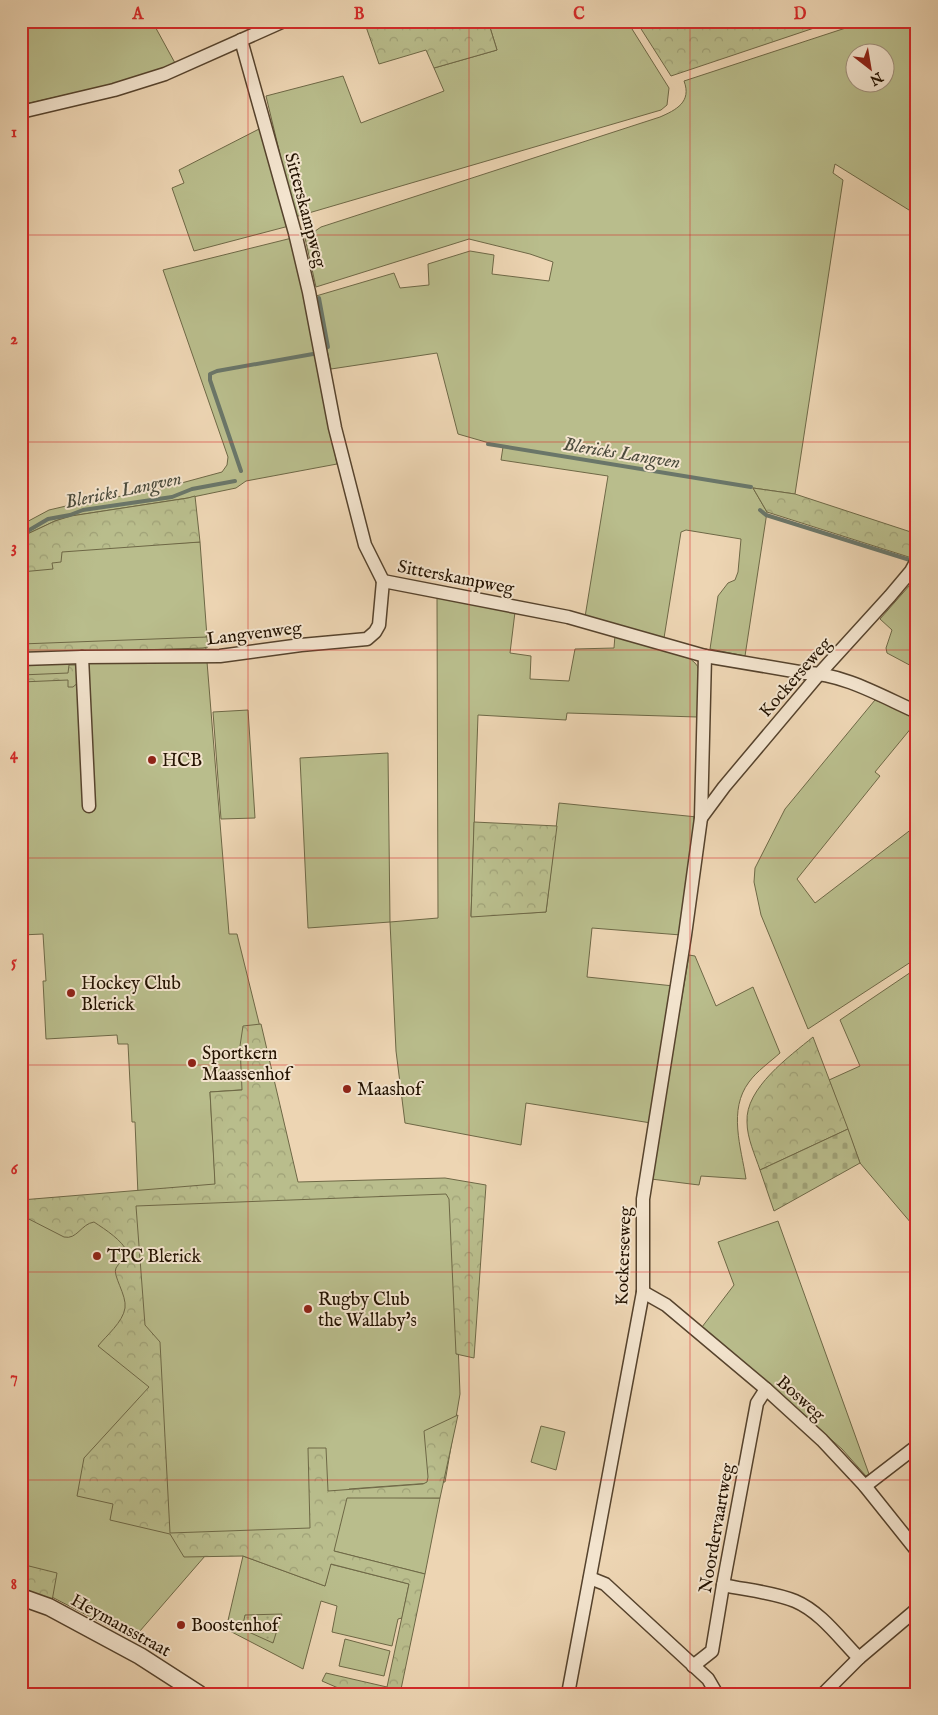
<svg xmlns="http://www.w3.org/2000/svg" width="938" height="1715" font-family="'IM FELL English',serif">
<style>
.grass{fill:#b9bd8c;stroke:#6e6846;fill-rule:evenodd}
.forest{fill:url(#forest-crowns);stroke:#6e6846}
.cemetery{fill:url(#cemetery-stones);stroke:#6e6846}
.park{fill:url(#park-dots);stroke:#6e6846}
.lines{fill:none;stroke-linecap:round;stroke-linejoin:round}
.stream{stroke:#6a7669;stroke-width:4}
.minor-casing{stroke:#56432d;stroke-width:15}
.tertiary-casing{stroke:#56432d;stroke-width:19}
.minor{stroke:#f3e4ce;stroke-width:12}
.tertiary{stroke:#f3e4ce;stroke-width:16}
.grid{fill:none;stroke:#d62828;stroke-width:1;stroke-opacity:0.55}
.poi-dot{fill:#8f2418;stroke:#f3e4ce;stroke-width:2}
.labels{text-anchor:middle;stroke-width:4;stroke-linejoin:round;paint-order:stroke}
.street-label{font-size:18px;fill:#231200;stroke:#f3e4ce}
.poi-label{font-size:18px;fill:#231200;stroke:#f3e4ce;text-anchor:start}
.water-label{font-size:19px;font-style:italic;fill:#4c4c3d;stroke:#f3e4ce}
.neatline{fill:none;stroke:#d62828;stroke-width:2}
.grid-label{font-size:16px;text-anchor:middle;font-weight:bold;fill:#d62828}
</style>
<defs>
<pattern id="forest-crowns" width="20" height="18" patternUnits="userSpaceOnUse" patternTransform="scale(1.25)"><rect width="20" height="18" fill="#b9bd8c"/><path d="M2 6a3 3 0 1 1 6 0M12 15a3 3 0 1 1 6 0" fill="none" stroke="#9fa177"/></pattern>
<pattern id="cemetery-stones" width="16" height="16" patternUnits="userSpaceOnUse" patternTransform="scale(1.25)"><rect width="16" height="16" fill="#b9bd8c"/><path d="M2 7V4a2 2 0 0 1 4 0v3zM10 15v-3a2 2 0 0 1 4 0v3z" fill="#9fa177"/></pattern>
<pattern id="park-dots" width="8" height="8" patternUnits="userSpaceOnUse" patternTransform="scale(1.25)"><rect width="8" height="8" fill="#b9bd8c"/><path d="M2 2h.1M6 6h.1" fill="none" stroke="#9fa177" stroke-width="1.8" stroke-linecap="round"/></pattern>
</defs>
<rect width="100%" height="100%" fill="#edd5b3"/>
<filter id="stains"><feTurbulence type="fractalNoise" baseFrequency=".004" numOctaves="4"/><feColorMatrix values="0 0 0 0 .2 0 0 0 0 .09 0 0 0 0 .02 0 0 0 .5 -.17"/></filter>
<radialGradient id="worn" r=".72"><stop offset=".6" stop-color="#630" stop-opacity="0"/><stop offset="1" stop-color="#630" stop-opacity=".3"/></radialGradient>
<!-- grass -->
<g class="grass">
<polygon points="21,21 152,21 175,63 131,80 21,105"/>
<polygon points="488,21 627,21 669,88 667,105 661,110 295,217 266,96 343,76 361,123 444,91 434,68 497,50"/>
<path d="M867,21h50v194l-82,-51 -2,9 10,7 -48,314 -42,-6 14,24 -22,144 -35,-7 8,-53 10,-13 7,-3 3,-8 3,-33 -55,-9 -5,2 -17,106 -79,-21 23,-141 -107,-16 2,-13 -45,-13 -21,-81 -106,16 -15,-73 78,-23 6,15 29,-3 -1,-21 42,-13 24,4 -2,19 57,7 4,-19 -23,-8 -61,-15 -153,48 -11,-49 16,-11 339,-110c16,-7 32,-15 24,-36zM856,52h30v30h-30z"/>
<polygon points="261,128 289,226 194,251 172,188 184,183 179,170"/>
<polygon points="292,238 337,464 246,481 236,488 188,498 71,516 55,521 21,537 21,525 49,510 79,503 152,491 222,472 227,465 228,457 163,270"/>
<polygon points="200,542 207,637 205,637 229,934 237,934 260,1027 254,1089 210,1092 216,1197 452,1187 460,1394 445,1482 349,1489 347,1497 440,1498 425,1574 334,1551 205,1556 133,1639 21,1581 21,1203 138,1195 135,1122 132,1122 128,1044 118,1044 117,1035 46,1039 43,981 46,981 43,934 21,935 21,557 38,550"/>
<polygon points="917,577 917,669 887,653 886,648 892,630 880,619"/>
<path d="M437,597l78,15 -5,41 21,3 -1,23 39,2 6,-32 39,-1 1,-13c18,5 80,15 84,35 2,11 -1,35 -2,47l-130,-4 -1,7 -88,-5 -7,201 75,-4 13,-109 138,14 -16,118 -89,-7 -5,49 87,9 -23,137 -125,-20 -5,42 -116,-22 -9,-72 -6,-129 -82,6 -8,-170 88,-5 2,169 48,-4z"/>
<polygon points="875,700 917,716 917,721 875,772 880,776 797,879 815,903 917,825 917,958 808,1029 761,915 754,882 755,868 785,809"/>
<polygon points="248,710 255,818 221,819 213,712"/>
<path d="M689,955l6,1 21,50 37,-19 27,66c-10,9 -23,18 -31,29 -21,28 -8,65 -3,97l-45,-3 -2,9 -48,-6z"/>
<polygon points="917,968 917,1230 860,1163 829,1080 860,1066 840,1020"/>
<polygon points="778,1221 869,1474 866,1476 842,1449 702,1327 734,1285 718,1242"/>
<polygon points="541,1426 565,1432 556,1470 531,1462"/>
<polygon points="243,1556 325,1586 330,1564 409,1584 402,1618 398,1619 392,1646 332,1632 337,1606 321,1601 303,1669 226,1629"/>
<polygon points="345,1639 390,1651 384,1676 339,1666"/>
</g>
<!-- forest -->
<g class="forest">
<polygon points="364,21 488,21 497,50 434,68 426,50 379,64"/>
<polygon points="636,21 835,21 671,76"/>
<polygon points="753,488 795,494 917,534 915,559 767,512"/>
<polygon points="195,496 200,542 62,552 61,562 52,563 53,569 21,572 21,537 55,521 71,516 188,498"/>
<polygon points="207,637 208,647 203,648 21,654 21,644"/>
<polygon points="69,665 76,665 79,669 80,681 73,687 68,687 68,680 21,682 21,675 68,673"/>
<polygon points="474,822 557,826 546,912 471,917"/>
<path d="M261,1024l37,158 147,-4 41,7 -12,173 -18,-4 -7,-155 -3,-5 -310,12 9,119 15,17 10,191 140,-5 -2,-80h18l2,43 95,-7 4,-2 1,-5 -4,-46 34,-16 -18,83h-93l-13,53 91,23 -25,120h-48l-30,-13 4,-8 61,14 22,-103 -78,-20 -6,22 -82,-30 -59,1 -14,-23 -60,-14 3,-16 -36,-8 7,-38 65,-71 -51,-41c8,-10 25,-24 27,-38 2,-13 -13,-33 -9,-40 3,-5 8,-10 12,-15 -6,-13 -22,-23 -34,-31 -13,2 -17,18 -30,15l-43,-22v-15l194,-16 -5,-92 32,-2 -2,-44 3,-20z"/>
<path d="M813,1037l35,92 -88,41c-5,-15 -13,-32 -13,-48 -2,-34 43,-66 66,-85z"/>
<polygon points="21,1564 57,1573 52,1601 21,1588"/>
</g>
<!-- cemetery -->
<polygon class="cemetery" points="848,1129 860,1163 774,1211 760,1170"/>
<!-- park -->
<polygon class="park" points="282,1614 273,1643 242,1629 245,1615"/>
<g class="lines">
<!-- stream -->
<g class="stream">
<polyline points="319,298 328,347"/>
<polyline points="488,444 751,487"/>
<polyline points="241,471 210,380 210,374 217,371 313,354"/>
<polyline points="760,510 766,515 910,560"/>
<polyline points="21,535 48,519 70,515 83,510 172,497 192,489 235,481"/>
</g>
<defs>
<g id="minor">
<polyline points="241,40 295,233 309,292 335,428 365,545 383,581"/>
<polyline points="21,112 114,90 165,74 284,21"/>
<path d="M383,581l185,36 137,39 100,17c37,0 78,24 112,39"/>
<polyline points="82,657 89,806"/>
<polyline points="21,659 82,657 220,656 301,645 367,639 375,632 379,625 383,581"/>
<polyline points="701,818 724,787 820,673 890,596 911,571 917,560"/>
<polyline points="643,1292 666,1305 766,1389 822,1440 865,1486 917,1551"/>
<polyline points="865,1486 917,1446"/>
<polyline points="590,1578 605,1584 708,1679 715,1691 714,1694"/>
<path d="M723,1585c23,5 50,7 72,16 26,11 45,38 64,57"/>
<polyline points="693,1666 712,1651 723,1585 757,1403 766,1389"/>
<polyline points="568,1694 643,1292 643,1199 685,935 701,818 705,656"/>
<polyline points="823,1694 859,1658 917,1609"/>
</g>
<polyline id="tertiary" points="21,1597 49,1607 140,1656 199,1694"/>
</defs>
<!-- minor casing -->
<use href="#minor" class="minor-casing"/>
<!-- tertiary casing -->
<use href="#tertiary" class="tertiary-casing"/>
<!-- minor -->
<use href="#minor" class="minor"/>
<!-- tertiary -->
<use href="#tertiary" class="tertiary"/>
</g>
<!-- grid -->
<path class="grid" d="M248,21v1673M469,21v1673M690,21v1673M21,235h896M21,442h896M21,650h896M21,858h896M21,1065h896M21,1272h896M21,1480h896"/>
<!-- markers -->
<g class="poi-dot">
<circle cx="152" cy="760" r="5"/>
<circle cx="71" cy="993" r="5"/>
<circle cx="192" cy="1063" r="5"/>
<circle cx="347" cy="1089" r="5"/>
<circle cx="97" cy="1256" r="5"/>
<circle cx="308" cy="1309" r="5"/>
<circle cx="181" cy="1625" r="5"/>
</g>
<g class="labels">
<!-- street labels -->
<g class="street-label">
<text transform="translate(306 210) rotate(75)" y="6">Sitterskampweg</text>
<text transform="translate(456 577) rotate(11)" y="6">Sitterskampweg</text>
<text transform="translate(254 633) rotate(-7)" y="6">Langvenweg</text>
<text transform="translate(795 677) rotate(-49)" y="6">Kockerseweg</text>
<text transform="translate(623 1256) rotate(-88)" y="6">Kockerseweg</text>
<text transform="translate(801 1398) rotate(42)" y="6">Bosweg</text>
<text transform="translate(716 1528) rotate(-80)" y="6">Noordervaartweg</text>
<text transform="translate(121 1625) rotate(29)" y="6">Heymansstraat</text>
</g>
<!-- poi labels -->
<g class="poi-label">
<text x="162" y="766">HCB</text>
<text x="81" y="989">Hockey Club<tspan x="81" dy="21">Blerick</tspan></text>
<text x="202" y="1059">Sportkern<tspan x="202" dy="21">Maassenhof</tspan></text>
<text x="357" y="1095">Maashof</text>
<text x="107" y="1262">TPC Blerick</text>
<text x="318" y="1305">Rugby Club<tspan x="318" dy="21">the Wallaby's</tspan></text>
<text x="191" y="1631">Boostenhof</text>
</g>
<!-- water labels -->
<g class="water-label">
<text transform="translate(622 452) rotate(9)" y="7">Blericks Langven</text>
<text transform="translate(123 489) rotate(-12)" y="7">Blericks Langven</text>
</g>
</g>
<!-- margin -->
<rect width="938" height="1715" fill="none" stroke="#edd5b3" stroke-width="55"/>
<!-- north arrow -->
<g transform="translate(870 68) rotate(149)"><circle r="24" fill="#f3e4ce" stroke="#a0907c"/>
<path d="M0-4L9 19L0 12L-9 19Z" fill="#8f2418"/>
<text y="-8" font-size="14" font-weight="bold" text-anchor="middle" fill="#231200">N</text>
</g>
<rect x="28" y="28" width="882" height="1660" class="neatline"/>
<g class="grid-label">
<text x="138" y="19">A</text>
<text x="359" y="19">B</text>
<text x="579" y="19">C</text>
<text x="800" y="19">D</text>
<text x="14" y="137">1</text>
<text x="14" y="344">2</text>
<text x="14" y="552">3</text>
<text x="14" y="759">4</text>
<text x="14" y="967">5</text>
<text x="14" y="1174">6</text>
<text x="14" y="1382">7</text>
<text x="14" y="1589">8</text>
</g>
<rect width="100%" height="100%" filter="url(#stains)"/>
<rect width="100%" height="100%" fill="url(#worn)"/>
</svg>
